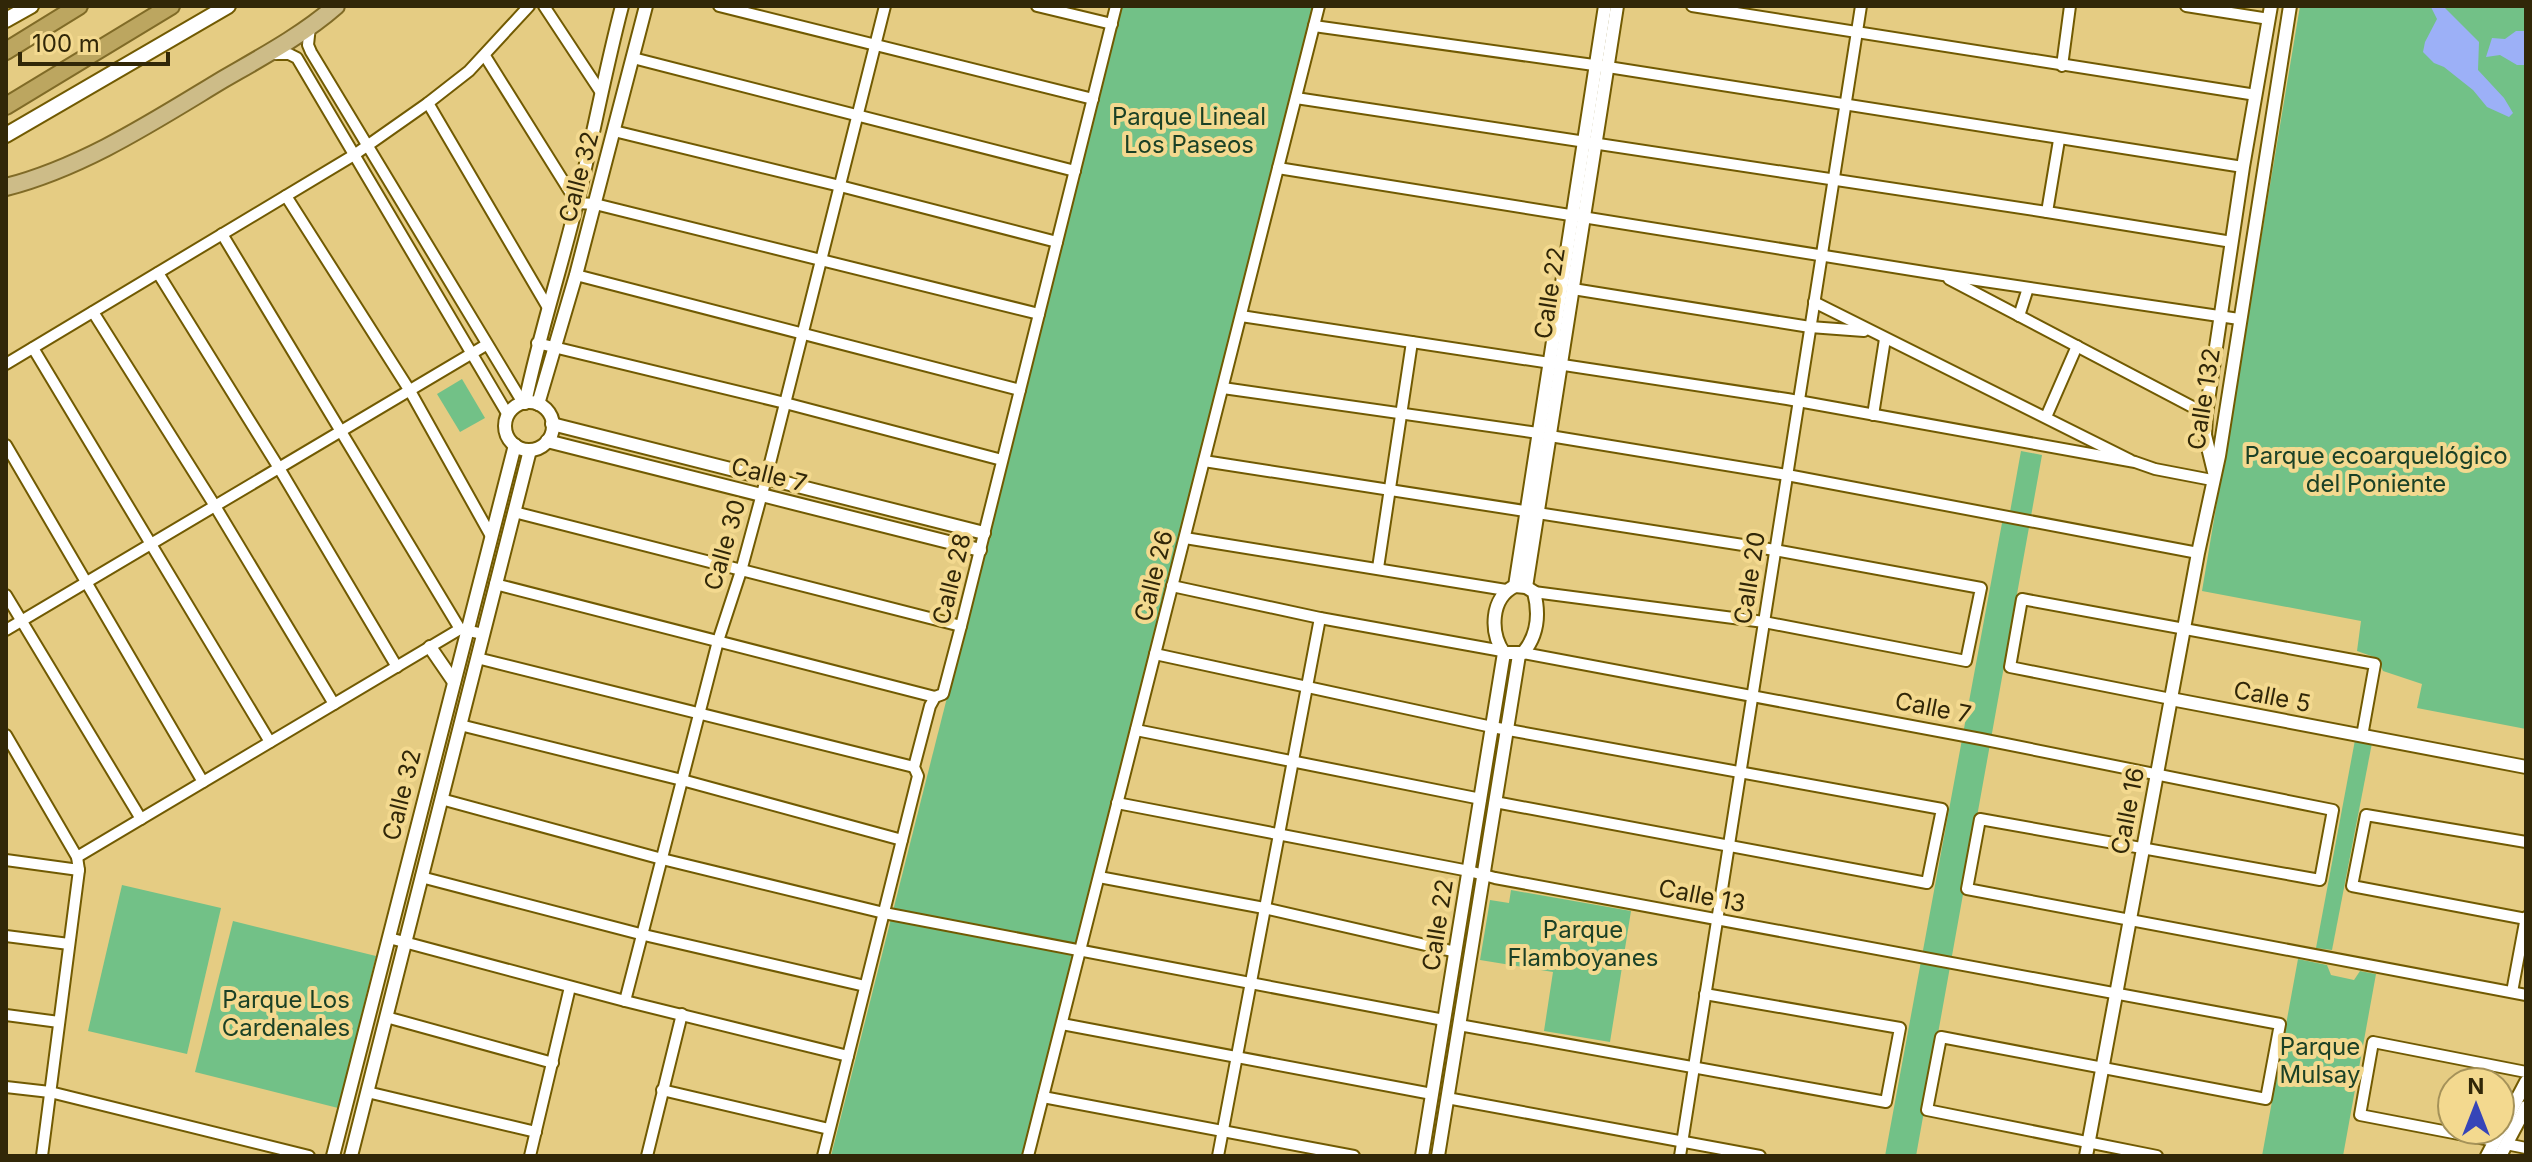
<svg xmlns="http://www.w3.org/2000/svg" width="2532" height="1162" font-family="Inter,sans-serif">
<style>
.green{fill:#72c187}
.water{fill:#9cb0f7}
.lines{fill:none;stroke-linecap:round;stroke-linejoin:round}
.minor-casing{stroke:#715a02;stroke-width:14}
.tertiary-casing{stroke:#715a02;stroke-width:16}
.secondary-casing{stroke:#715a02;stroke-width:18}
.primary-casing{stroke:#806b27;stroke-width:20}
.trunk-casing{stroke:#806b27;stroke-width:20}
.minor{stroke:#fff;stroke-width:10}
.tertiary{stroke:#fff;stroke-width:12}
.secondary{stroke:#fff;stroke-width:14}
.primary{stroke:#cdbc88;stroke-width:16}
.trunk{stroke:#bca660;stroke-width:16}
.labels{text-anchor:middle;stroke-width:8;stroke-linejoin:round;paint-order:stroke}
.park-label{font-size:24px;fill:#1b4126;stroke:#f3d98f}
.street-label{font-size:24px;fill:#312708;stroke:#f3d98f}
</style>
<rect width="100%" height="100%" fill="#e5cc83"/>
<!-- green -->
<g class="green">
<polygon points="1122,6 1319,6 1185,538 1023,1156 831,1156"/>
<polygon points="2300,6 2526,6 2526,729 2417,708 2422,684 2383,671 2377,658 2357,651 2361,621 2202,591"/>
<polygon points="462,379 485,418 460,432 437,394"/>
<polygon points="2021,451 2042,455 1916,1156 1885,1156 2002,523 2010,512"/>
<polygon points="2355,740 2372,743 2332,950 2316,948"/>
<polygon points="122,885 221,908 187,1054 88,1031"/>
<polygon points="1511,890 1631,911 1610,1042 1544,1031 1553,972 1480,960 1490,900 1509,903"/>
<polygon points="233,921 376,956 338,1108 195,1072"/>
<polygon points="2298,959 2327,965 2331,975 2354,980 2360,971 2376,974 2343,1156 2262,1156"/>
</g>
<!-- water -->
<g class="water">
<polygon points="2425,6 2443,6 2479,42 2478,70 2504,98 2513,113 2509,117 2487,107 2473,90 2444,67 2434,63 2423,52 2425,42 2437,19 2431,7"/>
<polygon points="2516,31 2526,31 2526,65 2517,65 2500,55 2486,57 2492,38 2505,39"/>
</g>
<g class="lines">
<defs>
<g id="minor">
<polyline points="544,6 600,91"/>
<polyline points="719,6 1093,99"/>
<polyline points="1037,6 1112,24"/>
<polyline points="1692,6 2256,95"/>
<polyline points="2186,6 2269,19"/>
<polyline points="310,26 308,45 311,52 523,403"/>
<polyline points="1314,26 1608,67 2243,167"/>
<polyline points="274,54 289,54 297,58 508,415"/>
<polyline points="485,56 577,203 595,204 1039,314"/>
<polyline points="633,58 1075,171"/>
<polyline points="2062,66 2070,6"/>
<polyline points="1296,98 2047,212 2232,242"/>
<polyline points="428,103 547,306"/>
<polyline points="614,131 840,186 1057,242"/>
<polyline points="1278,168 1943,275 2239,319"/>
<polyline points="286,196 410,391 491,536"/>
<polyline points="2047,212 2059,140"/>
<polyline points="222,234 460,629"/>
<polyline points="158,273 279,468 397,667"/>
<polyline points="576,275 1020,390"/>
<polyline points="1949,279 2206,414"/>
<polyline points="1573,289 1810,327 1864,331"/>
<polyline points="1814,302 2130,460"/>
<polyline points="93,312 215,506 334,704"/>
<polyline points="1241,316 1787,399 2135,462 2155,469 2212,480"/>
<polyline points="2019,316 2028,288"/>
<polyline points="537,343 785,403 1002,460"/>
<polyline points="33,348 270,742"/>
<polyline points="6,364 354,155 428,103 469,71 529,6"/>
<polyline points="1223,388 1538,433"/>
<polyline points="1873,415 1885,339"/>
<polyline points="2046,417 2077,346"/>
<polyline points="1550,436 1787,475 2198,553"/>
<polyline points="6,445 203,782"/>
<polyline points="1204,461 1775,550 1981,588 1966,661 1764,622 1534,592"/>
<polyline points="514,512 961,626"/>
<polyline points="1185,538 1506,590"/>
<polyline points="1378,568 1412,342"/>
<polyline points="495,584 935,697"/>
<polyline points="1172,586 1320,618 1502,651"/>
<polyline points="6,595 141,819"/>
<polyline points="6,630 486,345"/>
<polyline points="1523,653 1981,739 2333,810 2320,880 1980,819 1967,889 2526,995"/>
<polyline points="1155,654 1492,727 1942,809 1927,883 1495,802"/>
<polyline points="477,658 914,767"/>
<polyline points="2171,699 2010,667 2022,599 2375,664 2362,736"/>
<polyline points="460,725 682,780 902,840"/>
<polyline points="1136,730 1481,799"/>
<polyline points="6,735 77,857 79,870 42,1156"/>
<polyline points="441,799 662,859 884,913 1444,1020"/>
<polyline points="1117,803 1469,871 1495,878 2280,1024 2266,1099 1941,1037 1927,1110 2157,1156"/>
<polyline points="2526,842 2366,815 2352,886 2526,919"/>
<polyline points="77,857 460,629 483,634"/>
<polyline points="6,860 79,870"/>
<polyline points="421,877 644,935 865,986"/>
<polyline points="1099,877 1264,908 1456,952"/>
<polyline points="6,936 69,944"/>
<polyline points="389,938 625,1001 848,1056"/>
<polyline points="2512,992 2526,917"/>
<polyline points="625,1001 718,641 741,571 766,479 885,6"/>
<polyline points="6,1015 59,1022"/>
<polyline points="386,1017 553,1063"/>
<polyline points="1062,1024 1432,1094"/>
<polyline points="1459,1025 1886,1102 1900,1028 1705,994"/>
<polyline points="6,1087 50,1092 309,1156"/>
<polyline points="662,1090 829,1129"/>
<polyline points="367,1092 536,1132"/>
<polyline points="1043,1097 1354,1156"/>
<polyline points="1447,1098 1760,1156"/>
<polyline points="2495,1141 2360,1115 2373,1042 2526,1072"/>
<polyline points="2506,1144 2526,1148"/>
<polyline points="530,1156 570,987"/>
<polyline points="647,1156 682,1014"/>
<polyline points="823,1156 918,776 914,767 930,706 935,697 943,694 961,626 1116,6"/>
<polyline points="1028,1156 1319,6"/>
<polyline points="1218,1156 1320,618"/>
<polyline points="1680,1156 1861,6"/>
</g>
<g id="tertiary">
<circle cx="529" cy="426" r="24"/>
<path d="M525,403c14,-68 36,-134 52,-201 16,-65 28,-131 45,-196"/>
<polyline points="538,404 576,275 646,6"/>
<polyline points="552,424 984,533"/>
<polyline points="547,441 980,550"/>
<polyline points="2214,472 2205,435 2206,414 2243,167 2271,6"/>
<polyline points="1515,586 1605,6"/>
<path d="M1515,586l11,1 8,5c6,23 4,43 -11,61h-19c-14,-20 -14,-55 11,-67z"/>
<polyline points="1526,587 1617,6"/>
<polyline points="430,647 454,682"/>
<polyline points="2171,699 2526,767"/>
<polyline points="333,1156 515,445"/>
<polyline points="351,1156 530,450"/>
<polyline points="1422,1156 1504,653"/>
<polyline points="1438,1156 1519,655"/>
<polyline points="2086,1156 2198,553 2219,456 2290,6"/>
<polyline points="2487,1156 2526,1082"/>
<polyline points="2500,1156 2526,1107"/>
</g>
<g id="secondary">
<polyline points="6,20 31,6"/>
<polyline points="6,135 228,6"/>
</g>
<path id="primary" d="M6,187c78,-20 148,-66 216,-107 38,-22 81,-45 114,-74"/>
<g id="trunk">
<polyline points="6,51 79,6"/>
<polyline points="6,106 171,6"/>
</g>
</defs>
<!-- minor casing -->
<use href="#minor" class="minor-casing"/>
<!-- tertiary casing -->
<use href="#tertiary" class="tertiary-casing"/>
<!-- secondary casing -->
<use href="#secondary" class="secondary-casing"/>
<!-- primary casing -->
<use href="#primary" class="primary-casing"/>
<!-- trunk casing -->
<use href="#trunk" class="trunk-casing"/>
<!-- minor -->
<use href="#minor" class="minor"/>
<!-- tertiary -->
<use href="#tertiary" class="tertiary"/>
<!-- secondary -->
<use href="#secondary" class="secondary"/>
<!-- primary -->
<use href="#primary" class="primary"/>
<!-- trunk -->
<use href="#trunk" class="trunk"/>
</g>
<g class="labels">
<!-- park labels -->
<g class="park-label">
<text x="1189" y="125">Parque Lineal<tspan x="1189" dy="28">Los Paseos</tspan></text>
<text x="2376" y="464">Parque ecoarquelógico<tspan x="2376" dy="28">del Poniente</tspan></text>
<text x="1583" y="938">Parque<tspan x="1583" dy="28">Flamboyanes</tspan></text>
<text x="286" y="1008">Parque Los<tspan x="286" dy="28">Cardenales</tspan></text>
<text x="2320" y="1055">Parque<tspan x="2320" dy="28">Mulsay</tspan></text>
</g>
<!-- street labels -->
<g class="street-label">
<text transform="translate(579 177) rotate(-75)" y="8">Calle 32</text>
<text transform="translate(1550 293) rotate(-81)" y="8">Calle 22</text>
<text transform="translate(2204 399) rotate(-81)" y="8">Calle 132</text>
<text transform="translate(769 475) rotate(14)" y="8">Calle 7</text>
<text transform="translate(725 545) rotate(-74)" y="8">Calle 30</text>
<text transform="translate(1154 576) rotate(-76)" y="8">Calle 26</text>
<text transform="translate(1750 578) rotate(-81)" y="8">Calle 20</text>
<text transform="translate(952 579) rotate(-76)" y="8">Calle 28</text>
<text transform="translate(2272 697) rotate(11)" y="8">Calle 5</text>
<text transform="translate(1933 708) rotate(11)" y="8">Calle 7</text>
<text transform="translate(402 795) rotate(-76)" y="8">Calle 32</text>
<text transform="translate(2128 811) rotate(-79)" y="8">Calle 16</text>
<text transform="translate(1702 896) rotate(11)" y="8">Calle 13</text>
<text transform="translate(1438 925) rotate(-81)" y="8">Calle 22</text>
</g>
</g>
<!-- border -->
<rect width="2532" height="1162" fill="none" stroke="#312708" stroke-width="16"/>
<!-- north arrow -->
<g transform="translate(2476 1106)"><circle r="38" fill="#f3d98f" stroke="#a59259" stroke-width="2"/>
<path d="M0-6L14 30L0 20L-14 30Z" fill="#3645b8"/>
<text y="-12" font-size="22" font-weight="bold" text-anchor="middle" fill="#312708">N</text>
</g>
<!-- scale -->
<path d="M20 52v12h148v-12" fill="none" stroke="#312708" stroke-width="4"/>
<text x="32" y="52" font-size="24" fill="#312708" stroke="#f3d98f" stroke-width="6" paint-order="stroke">100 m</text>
</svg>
